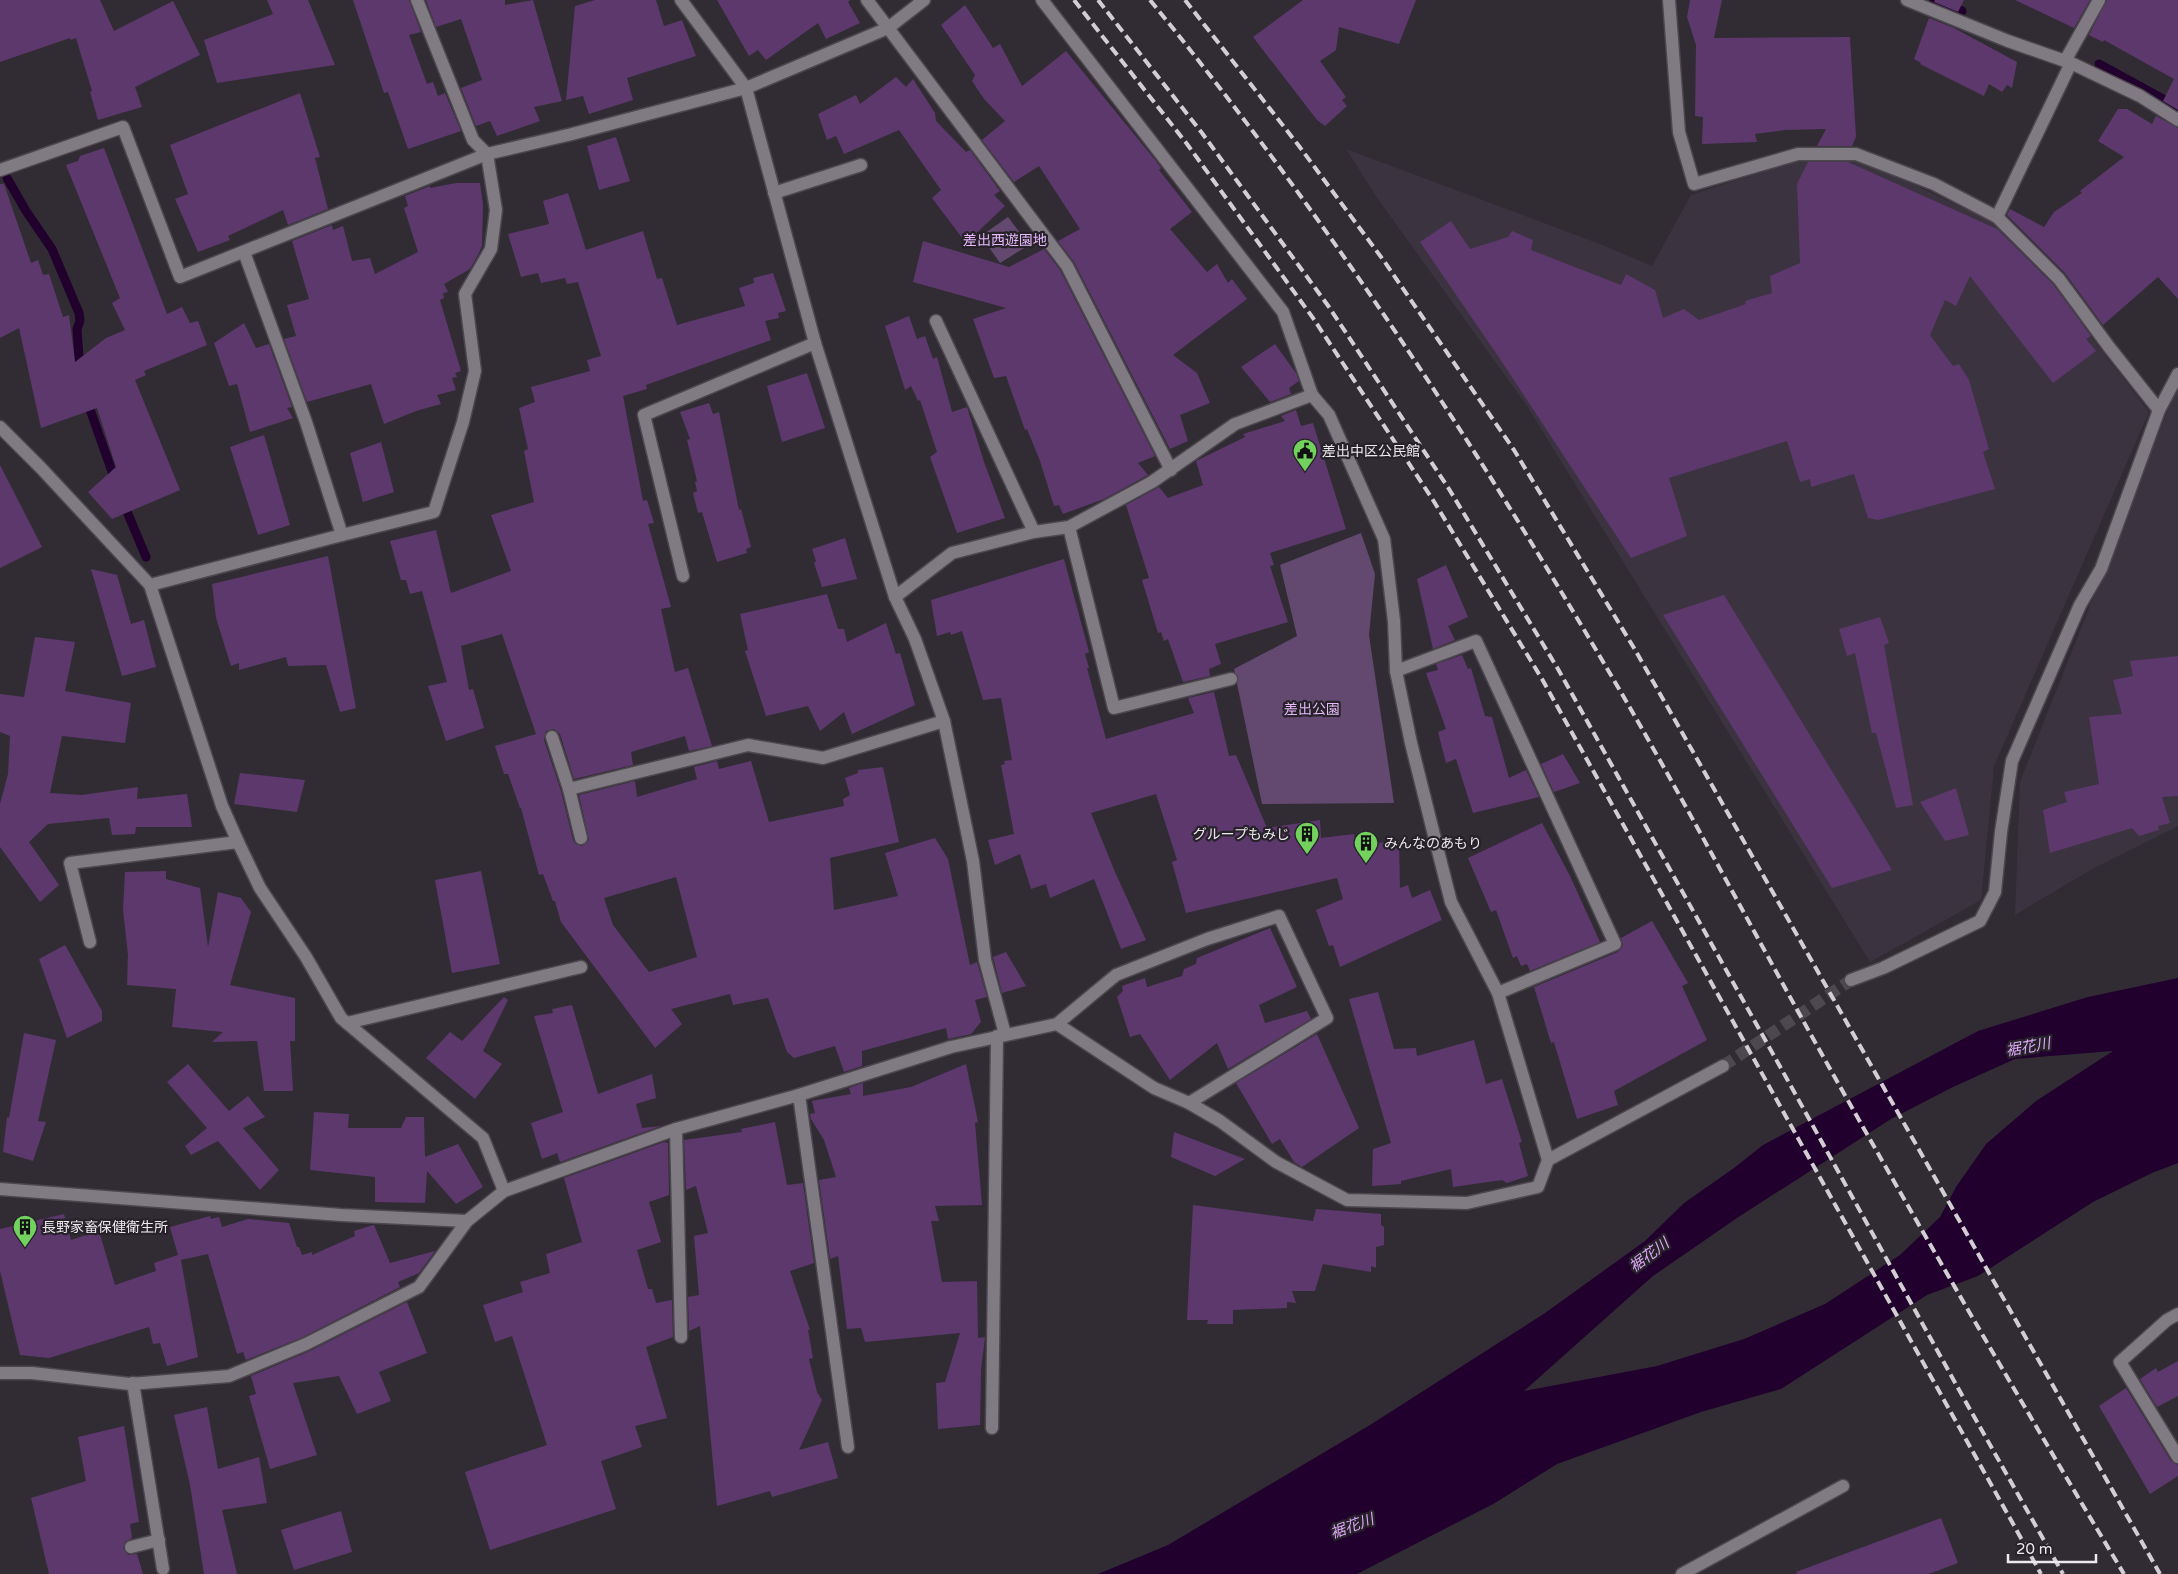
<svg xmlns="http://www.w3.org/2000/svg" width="2178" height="1574" font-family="'Varela Round','Noto Sans JP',sans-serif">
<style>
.built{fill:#3c3340}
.green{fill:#63496f}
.water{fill:#21002e;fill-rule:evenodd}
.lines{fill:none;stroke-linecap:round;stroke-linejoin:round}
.stream{stroke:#21002e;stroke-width:9}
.building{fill:#5c386d;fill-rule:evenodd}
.street-tunnel{stroke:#4d4850;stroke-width:12;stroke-dasharray:12 6;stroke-linecap:butt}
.lane-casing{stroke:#4c474d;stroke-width:15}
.street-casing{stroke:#4c474d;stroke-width:15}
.lane{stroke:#807a83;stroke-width:12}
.street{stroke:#807a83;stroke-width:12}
.rail{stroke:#d2ced3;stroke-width:4;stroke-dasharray:10 5;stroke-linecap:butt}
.labels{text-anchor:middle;stroke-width:4.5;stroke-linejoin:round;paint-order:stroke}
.park-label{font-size:14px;fill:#e5b9fa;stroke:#27222a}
.poi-label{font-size:14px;fill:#ece8ed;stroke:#27222a;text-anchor:start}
.water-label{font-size:15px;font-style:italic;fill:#e0a9fa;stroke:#27222a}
</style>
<rect width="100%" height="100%" fill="#312c34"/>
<!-- built -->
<g class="built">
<polygon points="1346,149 1600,244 1652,266 1691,195 1792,162 1852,158 1913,184 1994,223 2017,241 2149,412 1994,766 1981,900 1870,962 1527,406 1378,199"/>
<polygon points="2178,384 2178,826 2092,869 2015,915 2020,782"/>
</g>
<!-- green -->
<g class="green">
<polygon points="1008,217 1029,245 1000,263 981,236"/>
<polygon points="1361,533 1375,574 1369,635 1394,803 1262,804 1234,669 1297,636 1280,565"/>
</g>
<!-- water -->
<path class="water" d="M2178,978v185l-26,10 -59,29 -115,74 -51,19 -146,94 -80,23 -144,52 -62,39 -138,71h-259l70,-29 202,-120 175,-112 100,-72 39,-38 50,-35 29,-23 215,-114 110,-34zM2113,1051l-77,50 -50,43 -30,43 -16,30 -40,38 -75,49 -81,35 -87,27 -133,25 129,-115 84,-58 154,-99 62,-32 62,-28z"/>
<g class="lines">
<!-- stream -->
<g class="stream">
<polyline points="1934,0 1962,11"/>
<polyline points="2099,64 2178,107"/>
<polyline points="7,178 26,211 52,249 79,313 80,321 77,329 80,371"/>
<polyline points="87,401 115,480"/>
<polyline points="123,502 146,557"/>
</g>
</g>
<!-- building -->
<g class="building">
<polygon points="0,0 100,0 114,31 173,1 200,55 135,87 142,107 98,120 90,92 92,91 76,38 71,40 70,38 0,62"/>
<polygon points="267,0 308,0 335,65 217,83 204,40 273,14"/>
<polygon points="353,0 409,0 421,32 409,35 427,84 433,82 438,96 445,93 461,131 408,149 388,92 384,93"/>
<polygon points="426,0 505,0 505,5 533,0 562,101 534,107 540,121 497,136 490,121 476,126 461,88 482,80 461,19 436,27"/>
<polygon points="595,0 656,0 664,26 682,20 696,56 627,78 633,100 589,114 583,96 566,100 575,6"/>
<polygon points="717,0 850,0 848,2 860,23 826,39 818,23 766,60 758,50 749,56"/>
<polygon points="1303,0 1416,0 1399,44 1339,27 1336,50 1320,61 1346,97 1342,100 1347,106 1325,126 1317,120 1253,37"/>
<polygon points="1690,0 1722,0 1714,38 1850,37 1856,137 1852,146 1817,146 1826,129 1785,130 1755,134 1757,142 1702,144 1703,117 1695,116 1696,45 1687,17"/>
<polygon points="1935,0 1964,0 1958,12 1934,2"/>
<polygon points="2015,0 2090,0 2074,28"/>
<polygon points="2107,0 2178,0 2178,110 2163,101 2174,79 2104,40 2103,42 2089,35"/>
<polygon points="965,5 993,48 1000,44 1022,86 1066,51 1156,161 1161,168 1159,170 1192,212 1170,229 1207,272 1217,264 1228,283 1232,279 1247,299 1173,355 1197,373 1210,403 1180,415 1188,441 1170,449 1074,262 1058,241 1080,229 1039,166 1014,182 982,140 1005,121 984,99 972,81 975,75 941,25"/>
<polygon points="1929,18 1954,28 2017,62 2012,88 2007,85 2002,92 1989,84 1984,96 1920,64 1921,63 1914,59"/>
<polygon points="896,77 906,87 913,79 935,113 936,121 966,152 970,150 1000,191 994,195 1005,206 966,243 932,198 941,190 899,130 844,154 836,136 827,140 818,114 856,95 860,104"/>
<polygon points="300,93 320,157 315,158 328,209 288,225 283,210 228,236 230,240 198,252 175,199 188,194 170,145"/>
<polygon points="2118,109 2127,109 2152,124 2156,116 2178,128 2178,299 2158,277 2103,325 2065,273 2007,215 2010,209 2044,227 2054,212 2082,193 2080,191 2124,157 2098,141"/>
<polygon points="616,137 630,181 599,190 587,146"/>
<polygon points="104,148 167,314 182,307 190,323 198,321 207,345 144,371 146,375 135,380 180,490 112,519 88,492 116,467 97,408 41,428 19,328 0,338 0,184 4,184 31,263 38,260 43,275 49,274 63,317 69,315 75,362 106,338 125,330 112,303 120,298 66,165 78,161 80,156"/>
<polygon points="1808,162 1848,162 1997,229 2053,284 2091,336 2086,339 2096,351 2053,383 1970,276 1956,306 1945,300 1930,335 1953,366 1959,364 1969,380 1989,449 1983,452 1995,489 1878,520 1868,518 1854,474 1811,487 1810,479 1800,482 1787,441 1669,478 1687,536 1631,558 1500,359 1420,242 1451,221 1470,249 1508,237 1512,231 1533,240 1531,250 1621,285 1626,274 1655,290 1663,318 1684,309 1699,320 1746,304 1745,301 1772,293 1770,276 1800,263 1797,184"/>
<polygon points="456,183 480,183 483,205 482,246 478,255 470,269 444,284 448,292 443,293 444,298 440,300 461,371 455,373 457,377 452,378 456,390 437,395 441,404 416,411 384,424 371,384 307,402 284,339 296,336 287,305 309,299 292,241 332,225 333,230 343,226 352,261 370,258 375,274 418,252 404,208 408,206 405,196 430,186 430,188"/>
<path d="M568,193l18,57 57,-19 14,48 5,-1 15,47 68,-19 -6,-18 15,-5 -1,-5 20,-5 13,38 -8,2 1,5 -14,3 6,19 -125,45 1,4 -24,7 20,105 4,-1 7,23 -6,1 23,83 -10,2 14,63 13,-4 24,78 -23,5 -4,-15 -54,16 2,13 -59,14 -14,-45 -6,-5 -8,2 -2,9 17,51 12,49 3,4 6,2 7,-6 -10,-45 56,-14 2,16 60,-18 -3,-12 23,-6 2,8 32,-8 18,61 75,-16 -1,-7 7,-4 -5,-17 13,-5v-3l25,-3 16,75 -69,16 4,52 64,-14 -13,-43 50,-15 13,21 22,106 7,-3 10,35 -12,3 6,22 -10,12 -23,5 -2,-11 -84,23v15l-18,6 -9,-26 -41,12 -7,-6 -19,-54 -35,7 -3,-11 -59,15 11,15 -27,24 -94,-126 -6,-21h-2l-10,-27 -4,1 -18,-67h-1l-12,-34h-4l-9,-28 41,-12 -34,-100 -41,12 8,44 4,-1 11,39 -38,13 -18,-55 19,-4 -25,-91 -12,3 -4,-14h-5l-11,-39 46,-11 15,63 60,-22 -20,-56 43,-13 -10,-51 4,-2 -9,-41 16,-6 -4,-15 59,-16 -3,-11 14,-4 -23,-74 -11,2 -2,-6 -24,5 -3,-10 -17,4 -13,-43 41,-10 -6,-23zM676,877l21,80 -48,15 -36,-47 -9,-27z"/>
<polygon points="923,241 1009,267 1044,249 1060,270 1155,456 1138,463 1148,475 1104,499 1063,514 1059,505 1054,506 1040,461 1027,429 1025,430 1006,376 994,378 973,319 1006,308 913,282"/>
<polygon points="909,316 917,339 925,336 933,359 937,357 952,412 967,407 984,462 1005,518 957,533 930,457 937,452 920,400 918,401 911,386 905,390 885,326"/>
<polygon points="244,323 256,348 269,344 292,407 287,408 293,418 250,432 237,384 229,386 214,343"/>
<polygon points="1275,344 1296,373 1299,381 1289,388 1291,394 1270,402 1241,367"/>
<polygon points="807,373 825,428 782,442 767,386"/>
<polygon points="709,403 713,414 719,412 739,510 741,509 751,547 746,549 747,553 717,562 702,512 698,513 693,493 697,491 695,482 697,481 687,440 690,439 680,412"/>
<polygon points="1296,410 1301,426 1313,423 1346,529 1270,553 1274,565 1270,566 1288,622 1215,644 1221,664 1209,669 1210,676 1183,682 1168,639 1164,641 1161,632 1158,633 1142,580 1149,578 1126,505 1159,487 1168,498 1203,485 1196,461 1245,437 1243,434 1285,421 1281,416"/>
<polygon points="264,435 290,525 258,535 230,447"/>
<polygon points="381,442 394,492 363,502 350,453"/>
<polygon points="0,465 42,547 0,568"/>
<polygon points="845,538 857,579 822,587 814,563 816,561 812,549"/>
<polygon points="328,556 356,708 340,712 326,665 288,666 286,657 239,670 239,663 231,666 216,618 212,584"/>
<polygon points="1064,559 1089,652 1085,654 1089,668 1087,668 1106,739 1194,713 1188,698 1214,692 1229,756 1236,755 1267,828 1320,820 1321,838 1354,834 1355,845 1399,841 1400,888 1408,885 1412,898 1430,890 1442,920 1340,967 1333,945 1329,946 1316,910 1343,899 1337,878 1186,913 1172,862 1177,860 1156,794 1091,813 1115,872 1146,940 1121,949 1094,879 1050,898 1046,884 1031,889 1020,854 995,865 988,840 1014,834 1001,765 1005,764 1004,761 1012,760 1001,698 983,700 962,631 951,635 950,632 937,636 931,600"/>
<polygon points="1446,565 1468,617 1448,626 1455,640 1433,649 1417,579"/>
<polygon points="91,569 117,575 131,624 144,620 156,667 122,676"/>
<polygon points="827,594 838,629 844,629 847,642 886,623 896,654 900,653 915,705 852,734 844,712 820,731 808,706 766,716 745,651 748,650 740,614"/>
<polygon points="1724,595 1854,807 1892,870 1832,888 1663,615"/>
<polygon points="1880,617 1889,643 1884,645 1913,805 1896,808 1876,733 1872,733 1855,653 1847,656 1839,629"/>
<polygon points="35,637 75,642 65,691 131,703 125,743 62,736 50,793 82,795 138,787 137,799 187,794 192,827 136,827 135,834 112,835 109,818 48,824 29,842 59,885 40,902 0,847 0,804 8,774 10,736 0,732 0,694 24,697"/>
<polygon points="1462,655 1468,669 1471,668 1485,716 1492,717 1509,778 1526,770 1539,797 1473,813 1456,759 1446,763 1438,732 1446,729 1426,673 1438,670 1436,664"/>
<polygon points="2178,656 2178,796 2162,797 2170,823 2158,826 2159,830 2139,836 2132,828 2050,853 2043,810 2067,802 2064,792 2099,784 2089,717 2122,714 2113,680 2133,676 2130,661"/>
<polygon points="1563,754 1580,783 1554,792 1541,764"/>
<polygon points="240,773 305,780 297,812 234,804"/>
<polygon points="1956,788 1969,835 1945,841 1920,802"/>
<polygon points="1542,823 1570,876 1600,942 1530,971 1527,964 1521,966 1517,956 1513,958 1496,910 1491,912 1468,858"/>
<polygon points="166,871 166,879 200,888 208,947 218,892 241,898 251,912 230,985 295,998 295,1041 290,1041 293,1091 264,1091 257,1041 212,1042 223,1032 172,1027 176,989 127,985 128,955 123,910 125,872"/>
<polygon points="481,871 500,964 452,973 435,880"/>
<polygon points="1652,921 1688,983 1682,986 1707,1040 1614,1091 1618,1105 1577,1119 1554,1042 1551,1043 1534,987 1618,952 1623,945 1621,938"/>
<polygon points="1270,928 1297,987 1259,1005 1265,1023 1307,1011 1311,1019 1228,1069 1217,1043 1170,1080 1140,1034 1130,1037 1117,997 1123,991 1122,986 1145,978 1147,987 1182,976 1184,969 1196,964 1197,958"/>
<polygon points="65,945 102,1011 102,1021 67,1038 39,959"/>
<polygon points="1006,952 1026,986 1002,993 993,957"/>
<polygon points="1378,992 1394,1049 1416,1048 1417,1056 1474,1040 1486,1084 1502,1079 1522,1142 1519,1143 1528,1176 1507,1183 1502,1180 1453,1187 1451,1169 1401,1181 1401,1184 1372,1186 1373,1149 1391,1143 1349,999"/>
<polygon points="504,997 508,1000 483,1051 502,1064 475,1099 426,1058 450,1032 462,1041"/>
<polygon points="572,1005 598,1094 652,1074 656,1098 636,1104 642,1128 661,1126 560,1162 557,1153 542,1159 531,1123 563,1112 534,1016 553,1013 552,1009"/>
<polygon points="24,1033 56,1040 38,1121 46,1122 33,1161 3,1152 7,1117 9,1118"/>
<polygon points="1317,1034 1359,1128 1302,1167 1294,1162 1280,1139 1272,1144 1236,1083"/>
<polygon points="188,1064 229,1111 248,1096 265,1117 243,1128 279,1170 260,1190 218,1141 191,1155 185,1146 207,1128 167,1082"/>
<polygon points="966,1064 978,1122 975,1123 982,1205 935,1206 939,1221 931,1221 942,1282 977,1281 978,1338 985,1337 981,1370 980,1425 938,1429 936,1383 945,1382 960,1333 865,1342 861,1328 847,1329 838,1256 830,1259 819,1180 836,1177 824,1140 811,1119 810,1114 815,1113 812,1101 851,1094 849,1088 863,1083 863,1096 911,1087"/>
<polygon points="314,1112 349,1114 348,1128 401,1128 406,1117 424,1117 425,1157 458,1144 483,1187 456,1204 427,1171 425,1203 375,1202 375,1177 310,1170"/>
<polygon points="775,1122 787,1185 803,1183 814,1263 790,1271 810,1330 808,1330 813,1358 809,1359 817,1392 822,1400 799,1450 828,1442 838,1478 772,1497 770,1491 717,1506 700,1326 689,1331 688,1297 699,1295 694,1236 708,1233 696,1186 686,1190 684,1140 742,1132 741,1129"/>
<polygon points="1174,1132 1245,1159 1215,1176 1171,1157"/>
<polygon points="664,1142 668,1143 669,1195 649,1202 661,1242 637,1250 648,1289 652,1289 656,1303 672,1300 673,1337 646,1347 667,1418 635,1426 642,1447 601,1461 616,1509 490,1550 465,1472 547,1445 512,1336 495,1342 483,1305 523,1292 520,1282 550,1273 546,1254 582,1242 564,1178"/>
<polygon points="1193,1205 1313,1221 1316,1209 1381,1214 1381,1225 1384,1227 1384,1245 1376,1247 1376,1268 1371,1266 1371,1272 1323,1264 1315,1291 1292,1291 1296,1303 1287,1302 1287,1308 1233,1310 1233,1324 1207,1324 1208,1320 1187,1320"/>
<polygon points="64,1214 71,1240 99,1231 115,1285 156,1271 154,1263 178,1255 170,1227 210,1216 211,1219 219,1217 222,1227 248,1219 289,1223 297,1247 299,1247 302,1255 312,1252 312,1255 355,1236 354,1231 373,1225 374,1225 390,1263 435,1251 419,1273 398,1282 400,1287 303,1337 246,1360 243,1352 237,1354 208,1254 181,1260 198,1357 167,1366 160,1343 153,1344 149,1327 49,1358 20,1355 0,1271 0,1229"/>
<polygon points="407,1302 427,1353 379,1372 391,1401 357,1414 339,1376 293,1383 317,1455 270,1469 249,1396 256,1394 251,1376 310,1351"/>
<polygon points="2178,1361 2178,1396 2157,1407 2140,1379 2156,1368 2158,1372"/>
<polygon points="2126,1388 2171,1461 2178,1465 2178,1476 2150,1494 2099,1406"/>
<polygon points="207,1407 218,1469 259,1457 267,1503 222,1510 237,1574 204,1574 190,1485 174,1415"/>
<polygon points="124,1426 139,1522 130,1524 132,1538 125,1542 123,1548 128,1555 137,1554 143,1574 49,1574 31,1498 86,1481 78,1437"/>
<polygon points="341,1511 352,1552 294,1570 281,1530"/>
<polygon points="1941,1518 1958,1563 1929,1574 1797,1574 1796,1572"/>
</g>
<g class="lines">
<!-- street-tunnel -->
<polyline class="street-tunnel" points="1723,1066 1851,980"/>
<defs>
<polyline id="lane" points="774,193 861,165"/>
<g id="street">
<polyline points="681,0 746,88 815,343 895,597 915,639 944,721 973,861 985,960 1005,1034"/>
<polyline points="867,0 1067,266 1171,470"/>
<polyline points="1042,0 1283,312 1312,395"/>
<polyline points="1669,0 1679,132 1694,184 1798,154 1856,154 1934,184 1997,217 2059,279 2109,347 2159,410"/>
<polyline points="1907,0 2008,41 2071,63 2140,96 2178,120"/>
<polyline points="2065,61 2099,0"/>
<polyline points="0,170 123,127 180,277 487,154 572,134 746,88 888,28 924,0"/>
<polyline points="1997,217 2071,63"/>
<polyline points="936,321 1034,532"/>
<polyline points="0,427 41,468 150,585 222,806 238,842 260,888 306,957 341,1018 483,1138 504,1191"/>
<polyline points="1069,527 1114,708 1231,679"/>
<polyline points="342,535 434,512 463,422 475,371 465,294 491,249 496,210 487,154 473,140 417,0"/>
<polyline points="683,576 644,415 815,343"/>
<polyline points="150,585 342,535 306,422 244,252"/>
<polyline points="895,597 952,553 1034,532 1069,527 1152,482 1235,424 1312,395 1329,415 1384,539 1394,621 1396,671 1411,743 1434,835 1451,902 1498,993 1548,1160 1538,1187 1467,1203 1347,1200 1276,1162 1220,1121 1189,1103 1154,1088 1057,1024"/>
<polyline points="1396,671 1476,641 1615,944 1498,993"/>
<polyline points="552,737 569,789 748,745 823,758 944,721"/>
<polyline points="569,789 581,838"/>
<polyline points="90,942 70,863 238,842"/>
<polyline points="1851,980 1883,968 1980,921 1995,892 2001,832 2012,761 2080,605 2101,569 2159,410 2178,374"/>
<polyline points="347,1023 581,967"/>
<polyline points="799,1095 848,1447"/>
<polyline points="676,1129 681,1337"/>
<polyline points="1548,1160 1723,1066"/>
<polyline points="0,1189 341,1215 467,1221 504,1191 676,1129 799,1095 951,1047 1057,1024 1116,975 1207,939 1279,916 1327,1018 1189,1103"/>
<polyline points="2178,1314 2167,1320 2120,1362 2178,1457"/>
<polyline points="0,1373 32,1373 130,1384 229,1376 306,1344 419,1287 467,1221"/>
<polyline points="133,1383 163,1569"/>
<polyline points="992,1428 997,1036"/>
<polyline points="131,1547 159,1540"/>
<polyline points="1682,1574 1843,1486"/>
</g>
</defs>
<!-- lane casing -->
<use href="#lane" class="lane-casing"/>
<!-- street casing -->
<use href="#street" class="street-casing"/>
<!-- lane -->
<use href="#lane" class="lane"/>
<!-- street -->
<use href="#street" class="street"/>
<!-- rail -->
<g class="rail">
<polyline points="1074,0 1187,144 1313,318 1433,500 1542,679 2041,1574"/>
<polyline points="1098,0 1202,133 1329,307 1449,489 1558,669 1792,1088 1963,1397 2063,1574"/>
<path d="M1150,0c169,207 316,430 452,660 79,133 151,272 227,407 96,170 194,339 295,507"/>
<polyline points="1185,0 1299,146 1384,261 1514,450 1634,648 2160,1574"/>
</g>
</g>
<!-- icons -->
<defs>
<symbol id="civic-pin" viewBox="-11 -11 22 30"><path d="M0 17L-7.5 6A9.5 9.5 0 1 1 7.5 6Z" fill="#72d25d" stroke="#27222a"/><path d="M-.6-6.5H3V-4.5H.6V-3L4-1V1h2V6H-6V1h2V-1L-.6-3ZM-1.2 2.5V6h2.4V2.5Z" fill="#111"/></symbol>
<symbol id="building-pin" viewBox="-11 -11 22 30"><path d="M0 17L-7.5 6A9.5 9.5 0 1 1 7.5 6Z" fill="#72d25d" stroke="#27222a"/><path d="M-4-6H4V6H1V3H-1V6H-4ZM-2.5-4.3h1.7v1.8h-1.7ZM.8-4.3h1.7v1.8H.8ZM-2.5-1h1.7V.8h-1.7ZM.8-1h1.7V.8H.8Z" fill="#111"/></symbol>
</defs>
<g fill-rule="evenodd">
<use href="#civic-pin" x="1291" y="437" width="28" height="38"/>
<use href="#building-pin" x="1293" y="820" width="28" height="38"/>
<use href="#building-pin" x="1352" y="829" width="28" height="38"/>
<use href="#building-pin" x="11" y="1213" width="28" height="38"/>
</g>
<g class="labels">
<!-- park labels -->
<g class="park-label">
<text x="1005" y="245">差出西遊園地</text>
<text x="1312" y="714">差出公園</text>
</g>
<!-- poi labels -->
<g class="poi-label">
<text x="1322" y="456">差出中区公民館</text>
<text x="1290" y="839" text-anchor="end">グループもみじ</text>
<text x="1384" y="848">みんなのあもり</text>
<text x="42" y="1232">長野家畜保健衛生所</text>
</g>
<!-- water labels -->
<g class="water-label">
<text transform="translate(2028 1047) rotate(-10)" y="5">裾花川</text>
<text transform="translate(1649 1255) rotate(-37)" y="5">裾花川</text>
<text transform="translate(1352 1526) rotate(-20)" y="5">裾花川</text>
</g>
</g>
<!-- scale -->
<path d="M2008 1554v8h88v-8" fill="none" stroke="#ece8ed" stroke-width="2.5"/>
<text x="2016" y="1554" font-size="15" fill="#ece8ed" stroke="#27222a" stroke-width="4" paint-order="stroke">20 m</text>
</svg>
